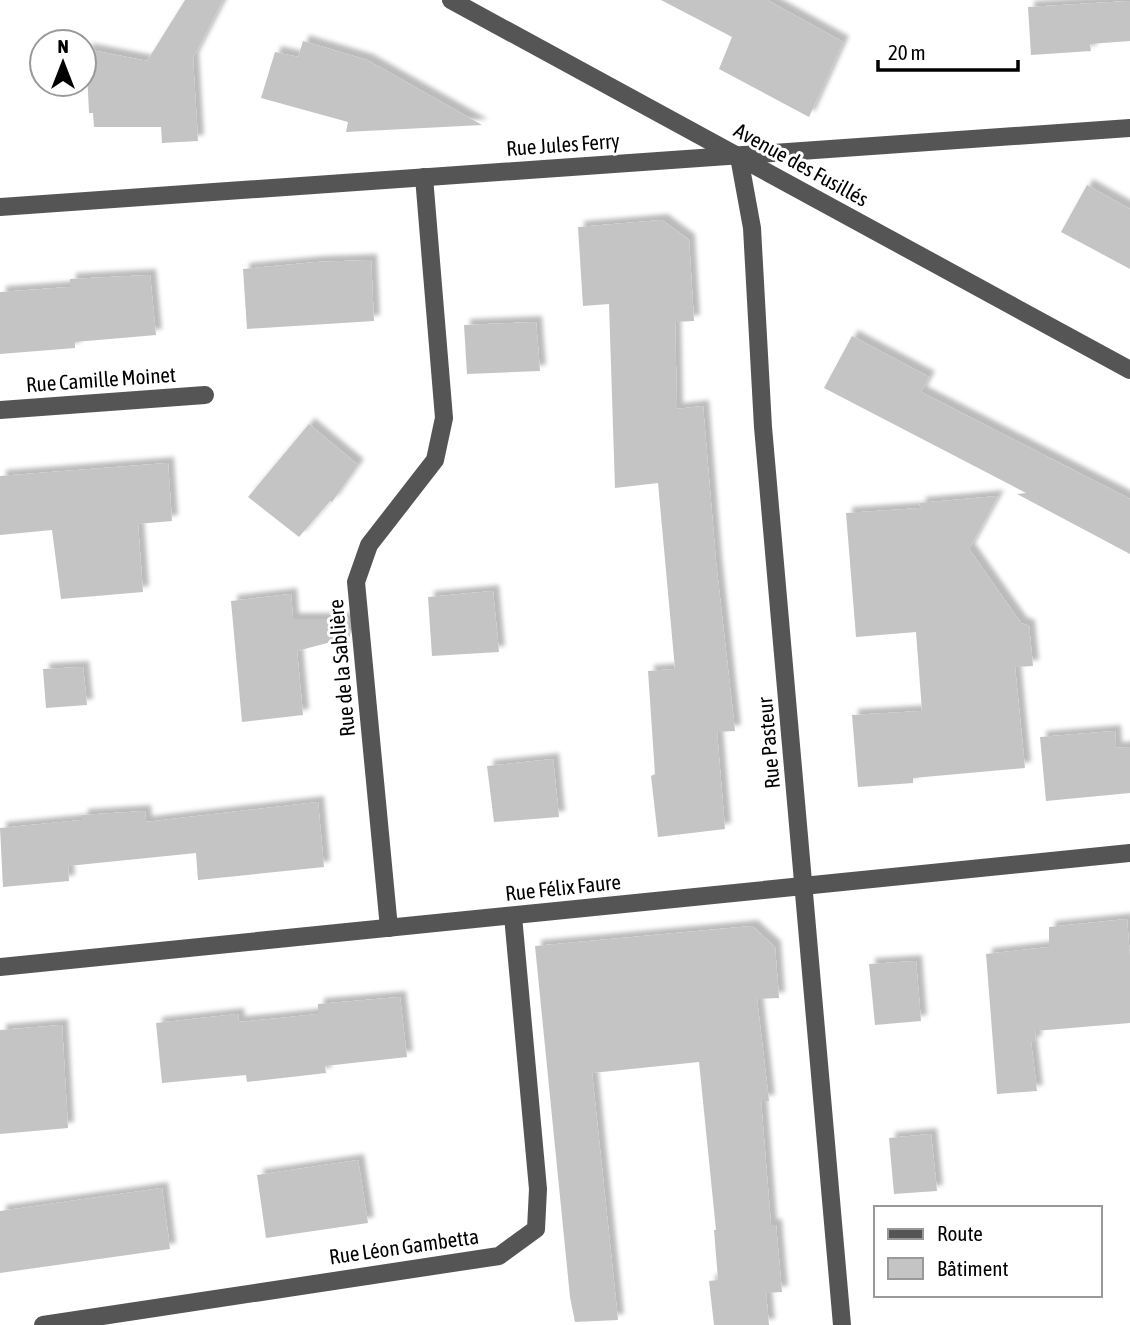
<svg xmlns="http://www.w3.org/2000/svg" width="1130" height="1325" font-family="'Asap Condensed',sans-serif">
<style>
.building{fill:#c4c4c4;filter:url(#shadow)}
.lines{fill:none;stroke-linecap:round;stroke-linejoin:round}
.minor{stroke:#555;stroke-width:18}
.labels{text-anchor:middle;stroke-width:6;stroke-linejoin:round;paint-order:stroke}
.street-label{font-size:21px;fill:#000;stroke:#fff}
</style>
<defs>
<filter id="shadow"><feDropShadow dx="6" dy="-6" stdDeviation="2" flood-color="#0004"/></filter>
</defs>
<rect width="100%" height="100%" fill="#fff"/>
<!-- building -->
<g class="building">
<polygon points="185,0 223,0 193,58 198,141 162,143 161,127 94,127 93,113 89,113 86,49 147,61"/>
<polygon points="661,0 767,0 843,42 809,117 719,69 732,37"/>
<polygon points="1130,1 1130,41 1090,44 1091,51 1031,55 1028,7"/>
<polygon points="303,41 367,60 482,125 346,132 348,122 261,98 275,52 298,57"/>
<polygon points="1087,185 1130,209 1130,269 1061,232"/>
<polygon points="662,220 689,240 694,321 675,322 677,409 703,406 716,562 735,731 717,732 725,829 658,837 651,776 655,774 648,671 675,669 658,483 615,488 609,304 583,306 578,227"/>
<polygon points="371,260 374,321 247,329 243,269 317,262"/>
<polygon points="150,275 156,335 75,342 75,348 0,354 0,292 70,287 70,279"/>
<polygon points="536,322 540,371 467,374 464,325"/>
<polygon points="852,336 929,377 921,392 1130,499 1130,554 1017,494 1026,493 824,388"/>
<polygon points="309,424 358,465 332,502 330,501 299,537 248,497"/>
<polygon points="168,463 172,521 138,524 143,592 61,599 52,530 0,535 0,476"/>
<polygon points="998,496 969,549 1021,623 1029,626 1033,666 1015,667 1025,768 913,778 913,783 858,787 852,715 922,711 916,632 856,637 846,513 921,508 919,503"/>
<polygon points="493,591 499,652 432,656 428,597"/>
<polygon points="291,594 293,619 348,619 350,637 297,651 303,715 242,722 231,601"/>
<polygon points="83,667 87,705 46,708 43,669"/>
<polygon points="1115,731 1116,748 1130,747 1130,793 1046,801 1040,737"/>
<polygon points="553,759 559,817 494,822 487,766"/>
<polygon points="318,802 324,867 198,880 196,853 68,866 69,881 3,887 0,828 82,820 82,815 145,811 146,822"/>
<polygon points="1127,919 1130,958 1130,1023 1035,1031 1036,1042 1031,1042 1037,1091 997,1094 986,954 1049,947 1049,927"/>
<polygon points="752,926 775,947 779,998 757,999 769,1101 761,1101 771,1225 776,1225 782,1292 766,1293 769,1325 714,1325 709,1281 718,1280 714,1230 716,1230 699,1062 592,1073 618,1320 575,1322 570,1297 535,946"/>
<polygon points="916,961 921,1021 875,1025 869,964"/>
<polygon points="400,997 407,1057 325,1066 326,1073 247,1082 246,1075 162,1083 156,1023 238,1014 239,1022 281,1018 318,1014 318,1004"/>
<polygon points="62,1025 68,1128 0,1134 0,1030"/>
<polygon points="931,1134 937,1191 894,1194 889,1138"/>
<polygon points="358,1160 368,1223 266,1238 257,1175"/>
<polygon points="162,1188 170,1249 0,1273 0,1211"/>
</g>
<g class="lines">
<!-- minor -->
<g class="minor">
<polyline points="451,0 1130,370"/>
<polyline points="739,157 752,228 763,427 842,1325"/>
<polyline points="0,207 1130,128"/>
<polyline points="0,410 205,395"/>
<polyline points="389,928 356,582 369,545 435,460 444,418 424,177"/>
<polyline points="0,967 1130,853"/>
<polyline points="43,1325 499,1256 536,1229 538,1189 513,916"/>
</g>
</g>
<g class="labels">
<!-- street labels -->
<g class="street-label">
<text transform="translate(563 145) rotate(-4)" y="7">Rue Jules Ferry</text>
<text transform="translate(801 165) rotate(29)" y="7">Avenue des Fusillés</text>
<text transform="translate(101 380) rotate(-4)" y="7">Rue Camille Moinet</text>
<text transform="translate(342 668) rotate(-95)" y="7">Rue de la Sablière</text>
<text transform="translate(769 743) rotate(-95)" y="7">Rue Pasteur</text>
<text transform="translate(563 888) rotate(-6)" y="7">Rue Félix Faure</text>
<text transform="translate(404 1247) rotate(-8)" y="7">Rue Léon Gambetta</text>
</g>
</g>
<!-- legend -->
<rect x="874" y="1206" width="228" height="91" fill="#ffffff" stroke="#999999" stroke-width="2"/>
<rect x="888" y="1229" width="35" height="10" fill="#555555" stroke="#999999" stroke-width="2"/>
<text x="937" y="1241" font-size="21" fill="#000000">Route</text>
<rect x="888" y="1258" width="35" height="21" fill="#c4c4c4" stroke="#999999" stroke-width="2"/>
<text x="937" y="1276" font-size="21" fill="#000000">Bâtiment</text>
<!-- north arrow -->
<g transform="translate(63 63)"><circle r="33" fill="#ffffff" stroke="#999999" stroke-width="2"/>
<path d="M0-5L12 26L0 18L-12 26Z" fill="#000000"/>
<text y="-10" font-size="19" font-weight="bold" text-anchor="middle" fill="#000000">N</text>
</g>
<!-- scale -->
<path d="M878 60v10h140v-10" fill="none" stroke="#000000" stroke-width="3.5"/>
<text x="888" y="60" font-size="21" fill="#000000" stroke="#ffffff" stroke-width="5" paint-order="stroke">20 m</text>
</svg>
